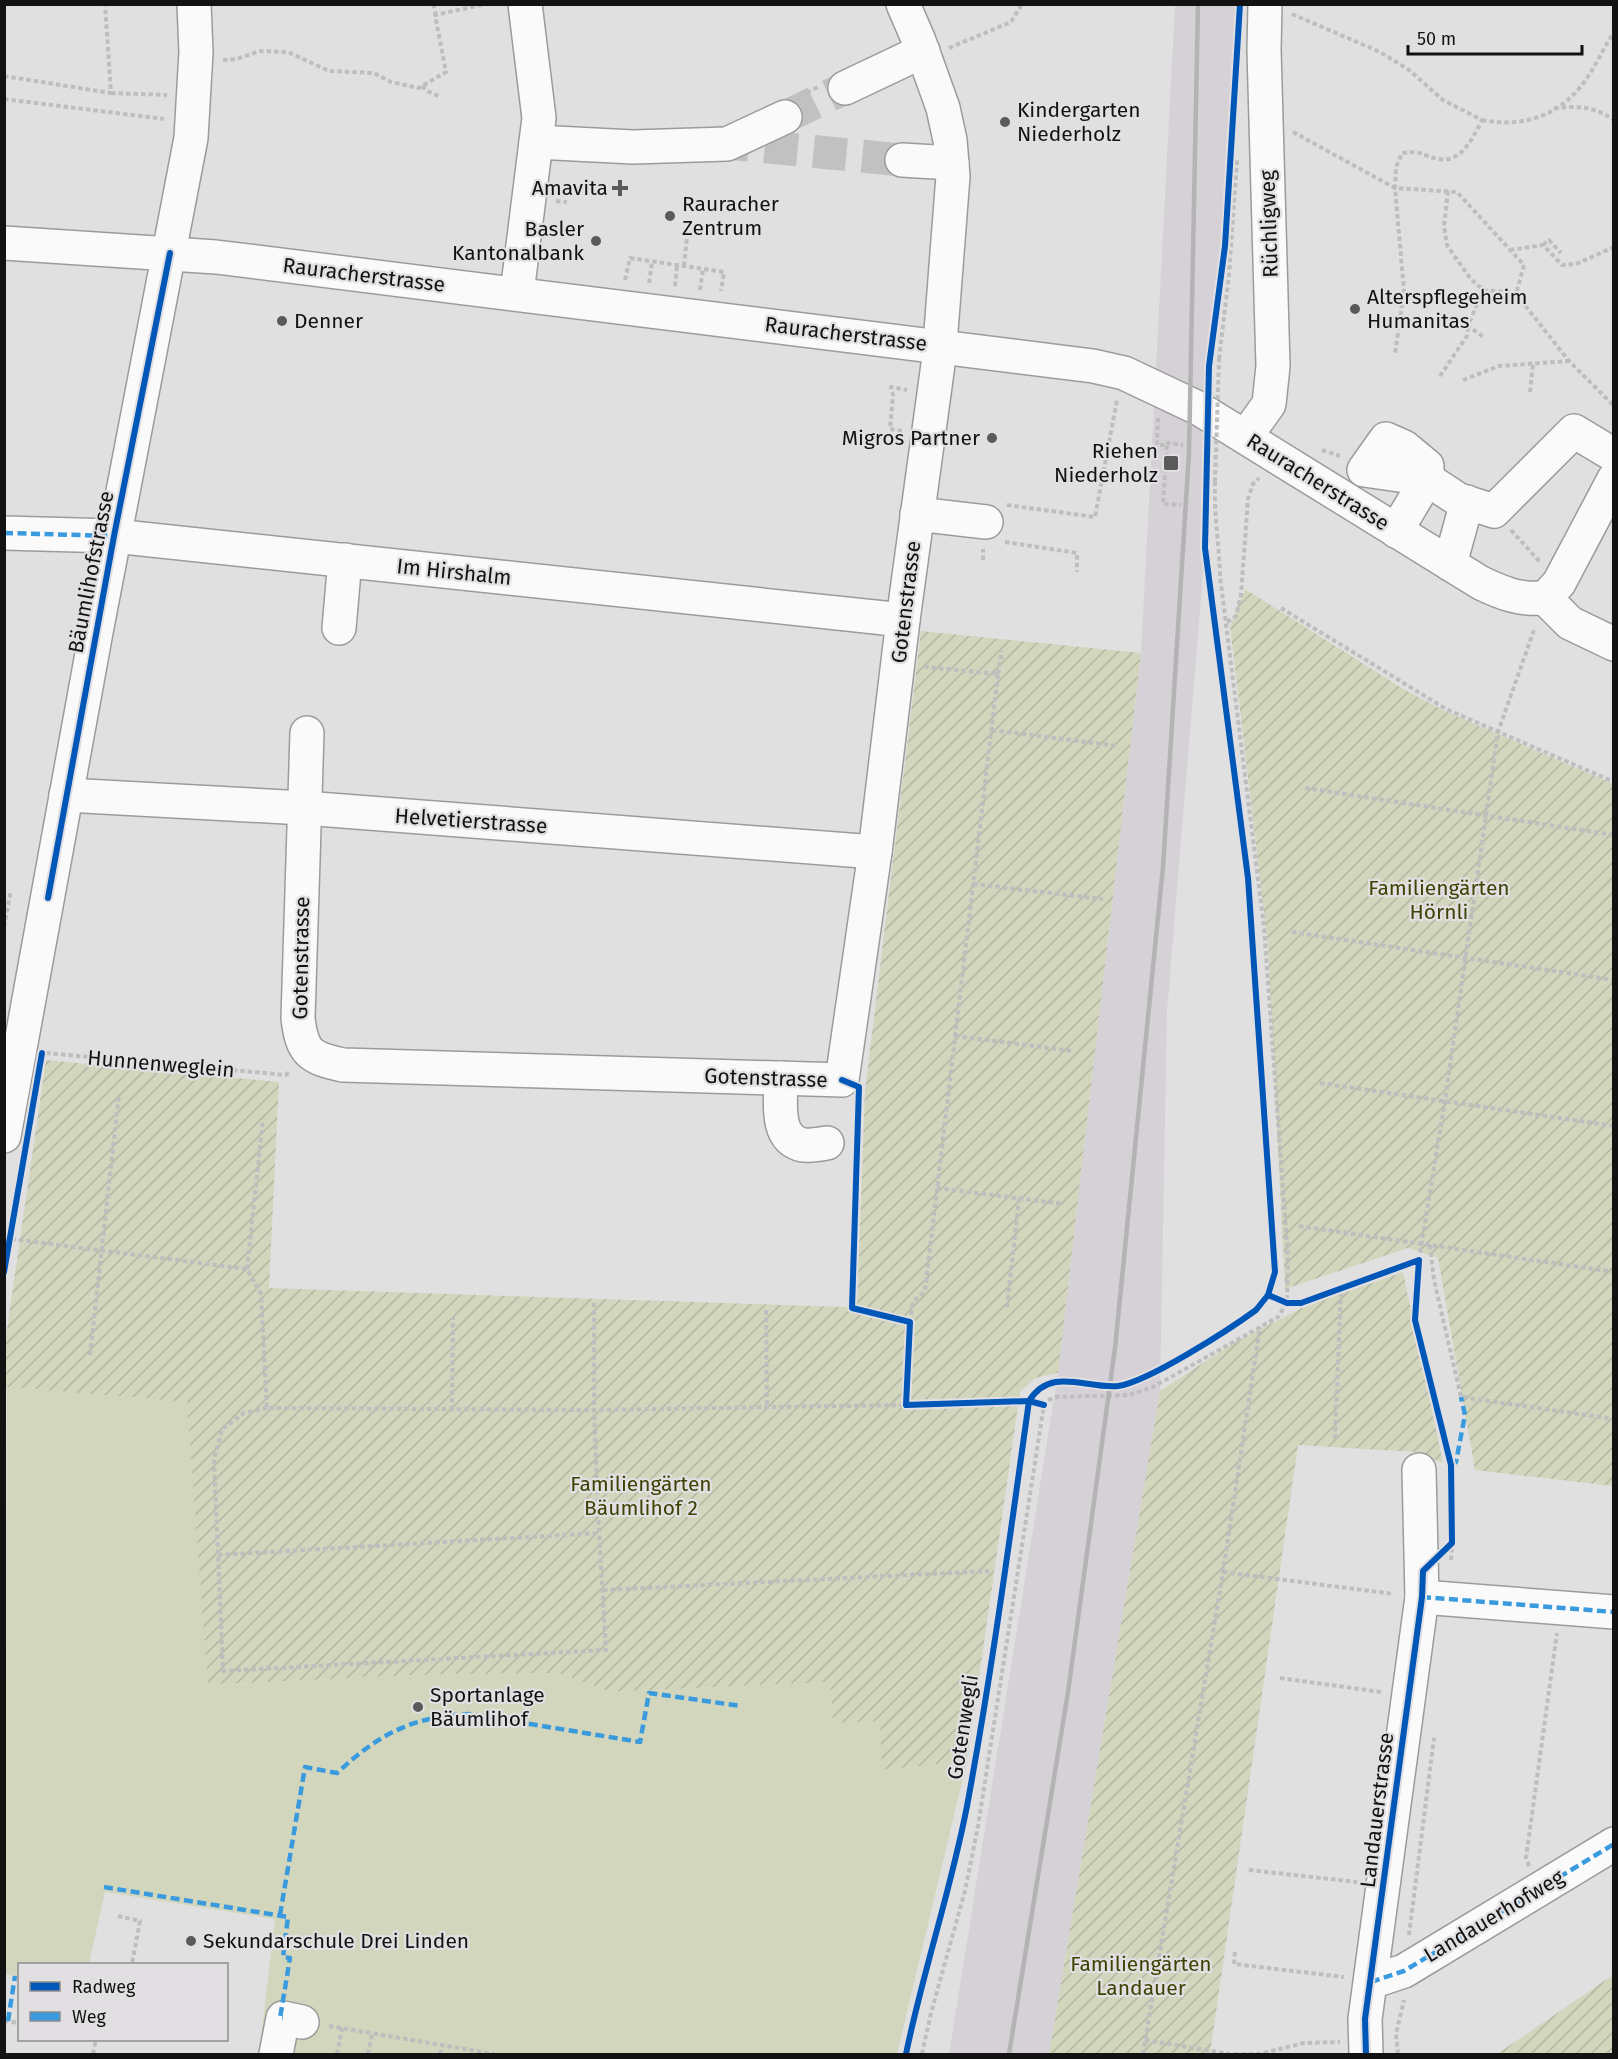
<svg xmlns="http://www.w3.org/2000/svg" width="1618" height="2059" font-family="'Fira Sans',sans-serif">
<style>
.built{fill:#d5d1d7}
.garden{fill:url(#garden-furrows)}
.pitch{fill:#d2d6bd}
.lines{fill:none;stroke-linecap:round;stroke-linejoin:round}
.minor-tunnel{stroke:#c2c1c2;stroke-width:33;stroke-dasharray:33 16;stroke-linecap:butt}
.minor-casing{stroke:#9c9b9c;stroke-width:36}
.major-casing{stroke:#9c9b9c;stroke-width:36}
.path{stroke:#bebebe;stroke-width:4;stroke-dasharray:4.5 3;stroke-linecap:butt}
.minor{stroke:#fafafa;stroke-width:33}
.major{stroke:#fafafa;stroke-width:33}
.rail{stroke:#b3b3b3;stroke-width:4.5}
.path-bridge{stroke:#bebebe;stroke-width:4;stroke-dasharray:4.5 3;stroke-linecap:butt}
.quiet{stroke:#3a9ade;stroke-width:4.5;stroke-dasharray:9 4.5;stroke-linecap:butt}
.cycleway-casing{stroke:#e1dfe2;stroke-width:10}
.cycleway{stroke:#0057b8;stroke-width:6}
.poi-dot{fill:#5a5a5b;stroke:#e1dfe2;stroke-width:2}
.labels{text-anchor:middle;stroke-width:4.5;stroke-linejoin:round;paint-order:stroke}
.poi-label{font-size:21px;fill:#121213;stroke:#e1dfe2;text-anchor:start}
.street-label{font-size:21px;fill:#121213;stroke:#e1dfe2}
.park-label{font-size:21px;fill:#3e4303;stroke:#e1dfe2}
</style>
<defs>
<pattern id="garden-furrows" width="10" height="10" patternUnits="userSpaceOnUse" patternTransform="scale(1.5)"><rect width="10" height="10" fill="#d2d6bd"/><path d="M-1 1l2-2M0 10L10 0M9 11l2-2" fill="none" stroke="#b3b7a2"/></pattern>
</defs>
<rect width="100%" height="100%" fill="#e1e0e1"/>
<!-- built -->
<polygon class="built" points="1175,5 1240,5 1225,246 1209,367 1205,548 1167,1012 1160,1391 1049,2054 949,2054 1058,1373 1141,653"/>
<!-- garden -->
<g class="garden">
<polygon points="1245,589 1405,690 1445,711 1613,784 1613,1486 1475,1470 1438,1258 1408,1248 1285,1289 1268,946 1230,626"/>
<polygon points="921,631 1141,653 1058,1373 1035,1378 1020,1392 967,1761 882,1770 832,1723 830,1682 609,1692 558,1673 415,1675 207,1685 187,1402 5,1387 5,1342 46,1060 279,1082 269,1288 845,1307 857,1302 865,1091"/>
<polygon points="1403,1272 1443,1463 1415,1452 1298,1445 1210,2054 1049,2054 1160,1391 1235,1342 1304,1307"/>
<polygon points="1613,1975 1613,2054 1497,2054"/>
</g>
<!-- pitch -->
<polygon class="pitch" points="7,1387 187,1402 208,1685 415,1675 558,1673 609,1692 830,1682 833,1723 880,1721 882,1770 967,1761 897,2054 259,2054 275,1919 105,1892 89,1964 20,1964 19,1977 5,1974"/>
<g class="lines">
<!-- minor-tunnel -->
<g class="minor-tunnel">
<polyline points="785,117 845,88"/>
<polyline points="716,142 902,160"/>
</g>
<defs>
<g id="minor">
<polyline points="845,88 923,51"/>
<polyline points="536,142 633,147 727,144 785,117"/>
<polyline points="902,160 952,163"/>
<path d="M4,243l212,14 877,109 31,7 74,35 283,175c23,11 39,17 64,15"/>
<polyline points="517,293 539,118 525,4"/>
<polyline points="1246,436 1269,404 1273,366 1264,50 1265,4"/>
<polygon points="1386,439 1404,447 1427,466 1427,479 1364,470"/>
<polyline points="917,514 986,522"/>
<polyline points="1396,531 1427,479 1459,500 1494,511 1574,431 1614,455"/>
<polyline points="4,533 114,536 903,620"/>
<polyline points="1450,564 1467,502"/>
<polyline points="1545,598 1559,583 1614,479"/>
<polyline points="1545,598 1570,623 1614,644"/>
<polyline points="339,628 345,560"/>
<path d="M307,733l-9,285c4,35 12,40 45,47l499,15 33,-228 28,-232 36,-263 14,-181 -3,-36 -7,-32 -24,-67 -16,-37"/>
<polyline points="66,795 304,808 875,852"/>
<path d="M781,1078c0,22 -7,61 22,67 7,1 17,-1 24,-2"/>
<polyline points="1422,1597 1614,1612"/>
<polyline points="1371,1982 1404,1971 1614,1844"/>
<polyline points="276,2054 283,2018 302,2022"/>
<polyline points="1366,2054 1365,2019 1422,1597 1419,1470"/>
</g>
<polyline id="major" points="4,1136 96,632 191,138 196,52 194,4"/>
</defs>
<!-- minor casing -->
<use href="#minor" class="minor-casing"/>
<!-- major casing -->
<use href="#major" class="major-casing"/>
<!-- path -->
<g class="path">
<polyline points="433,4 436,15"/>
<path d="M1292,14l88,38 29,18 34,30 39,20c-8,16 -21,44 -43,39 -19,-3 -13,-9 -37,-6l-6,14 -1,21 62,4 67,73 -8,29 53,67 45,45"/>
<polyline points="949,48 1011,22 1022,4"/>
<polyline points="223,60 237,59 259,51 288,52 329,71 374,73 391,82 419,88 446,72 435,15 486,4"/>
<polyline points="4,76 111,93 105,4"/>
<polyline points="422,86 427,91 441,97"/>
<polyline points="111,93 167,95"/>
<polyline points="800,96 818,87"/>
<polyline points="4,99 164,119"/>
<path d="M1554,108c25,-2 39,-2 60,12"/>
<path d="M1482,120c35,7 69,-1 94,-28 16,-17 25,-40 38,-60"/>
<polyline points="1293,132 1395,188 1404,291 1395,354"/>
<polyline points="1448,191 1444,226 1447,245 1453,254 1470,278 1483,290 1517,293"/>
<polyline points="556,201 567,202"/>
<polyline points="1543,245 1549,240 1561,253"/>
<polyline points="1510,250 1543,245 1562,265 1576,264 1614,247"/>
<polyline points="684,266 688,226"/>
<polyline points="625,280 630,258 724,272 721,291"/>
<polyline points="649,283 652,262"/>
<polyline points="675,286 677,265"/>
<polyline points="700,290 703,269"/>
<polyline points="1483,290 1468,326 1485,338"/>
<polyline points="1219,359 1229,275 1237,160"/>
<polyline points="1440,376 1467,336 1468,326"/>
<polyline points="1463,380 1499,366 1568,361"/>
<polyline points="1530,392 1533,364"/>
<polyline points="1158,418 1157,445 1167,445 1163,504 1181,505"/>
<polyline points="902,431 890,429 893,395 891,387 907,390"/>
<polyline points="1168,441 1168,443 1183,445"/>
<polyline points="1322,450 1340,456"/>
<polyline points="1007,505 1095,517 1117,400"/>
<polyline points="1511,530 1540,562"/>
<polyline points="1005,542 1077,553 1077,572"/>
<polyline points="983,560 983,549"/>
<polyline points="1281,608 1446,709 1614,782"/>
<polyline points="1227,622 1236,616 1241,595 1248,499 1253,484 1259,478"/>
<polyline points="998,674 1002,651"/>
<polyline points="992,730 1117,746"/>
<polyline points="1305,788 1614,835"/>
<polyline points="973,884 1103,899"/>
<polyline points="4,927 11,890"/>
<polyline points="1292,932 1614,980"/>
<polyline points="955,1036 1073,1051"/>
<polyline points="46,1053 286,1075 290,1070"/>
<polyline points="1320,1083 1614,1126"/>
<polyline points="858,1102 852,1308 910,1322 906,1405 1029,1401 1044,1405"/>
<polyline points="937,1188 1064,1204"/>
<polyline points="1299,1226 1614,1272"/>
<polyline points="4,1238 247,1269 261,1294 267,1408 594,1410 906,1405"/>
<polyline points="1430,1245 1434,1280 1461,1397 1614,1419"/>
<polyline points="1419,1260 1445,1100 1498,732 1535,627"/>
<polyline points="247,1269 263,1119"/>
<polyline points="4,1272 24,1155"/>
<polyline points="1007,1307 1019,1199"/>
<polyline points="766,1310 767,1408"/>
<polyline points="910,1322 913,1302 925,1291 998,674 925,667"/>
<polyline points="90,1355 119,1094"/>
<polyline points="267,1408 244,1413 222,1429 214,1460 223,1671 606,1650 599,1533"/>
<polyline points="452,1410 453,1317"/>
<polyline points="1335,1439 1341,1288"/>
<polyline points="218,1555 599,1533 594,1410 594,1302"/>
<polyline points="1451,1560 1452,1543"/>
<polyline points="1223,1572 1394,1594"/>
<polyline points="603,1590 989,1571"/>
<polyline points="1280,1678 1381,1692"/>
<polyline points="1529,1866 1526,1858 1557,1633"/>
<polyline points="1249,1870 1357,1882"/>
<polyline points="118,1916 140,1921 132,1964"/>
<polyline points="1409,1935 1434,1738"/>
<polyline points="1235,1952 1234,1964 1344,1977"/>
<polyline points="4,2021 20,2023"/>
<polyline points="329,2026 494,2054"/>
<polyline points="1145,2040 1230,2054"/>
<polyline points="93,2054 96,2040"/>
<polyline points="337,2054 342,2028"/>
<polyline points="368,2054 372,2034"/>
<polyline points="440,2054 442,2046"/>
<path d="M922,2054l9,-41 34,-122 13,-65 66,-421 4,-5 9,-3 72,-2 24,-8 125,-70 9,-14 1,-44 -24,-332 -44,-351c-1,-32 -6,-62 -5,-94"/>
<polyline points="1143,2054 1223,1572 1260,1327"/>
<polyline points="1234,2054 1259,2054 1304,2043 1340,2042"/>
<polyline points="1398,2054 1396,2034 1404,2000"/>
</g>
<!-- minor -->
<use href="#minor" class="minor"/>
<!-- major -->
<use href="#major" class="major"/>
<!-- rail -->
<polyline class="rail" points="1009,2054 1068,1692 1115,1348 1163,867 1189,453 1198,4"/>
<!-- path-bridge -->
<polyline class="path-bridge" points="1215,482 1219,359"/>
<!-- quiet -->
<g class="quiet">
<polyline points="4,533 114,536"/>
<polyline points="1451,1465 1456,1462 1465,1415 1461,1397"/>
<polyline points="1422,1597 1614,1612"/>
<polyline points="104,1887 288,1917 283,1957 290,1958 280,2018 283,2018"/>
<path d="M280,1915l25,-148 32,6c42,-39 74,-56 132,-59l171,28 9,-49 92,13"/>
<polyline points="1371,1982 1404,1971 1614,1844"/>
<polyline points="8,2021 15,1976"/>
</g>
<defs>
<g id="cycleway">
<polyline points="48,898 114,536 170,253"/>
<polyline points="842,1080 859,1087 852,1308 910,1322 906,1405 1029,1401 1044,1405"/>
<polyline points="4,1272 42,1053"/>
<polyline points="1268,1295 1287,1303 1301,1303 1419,1260 1415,1320 1451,1465 1452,1543 1423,1571 1422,1597 1365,2019 1366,2054"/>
<path d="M906,2054c17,-83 45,-164 61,-248 25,-134 43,-270 62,-405 22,-35 57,-12 89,-15 30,-4 112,-57 138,-76l12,-15 7,-23 -27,-394 -43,-330 4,-182 16,-120 15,-242"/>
</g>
</defs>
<!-- cycleway casing -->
<use href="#cycleway" class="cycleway-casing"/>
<!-- cycleway -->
<use href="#cycleway" class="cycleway"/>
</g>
<!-- markers -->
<g class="poi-dot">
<circle cx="1005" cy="122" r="6"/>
<path d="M617 179h6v6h6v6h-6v6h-6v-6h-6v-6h6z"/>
<circle cx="670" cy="216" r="6"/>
<circle cx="596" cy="241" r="6"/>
<circle cx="1355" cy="309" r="6"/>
<circle cx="282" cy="321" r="6"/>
<circle cx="992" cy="438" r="6"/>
<rect x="1163" y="455" width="16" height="16" rx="3"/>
<circle cx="418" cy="1707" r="6"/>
<circle cx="191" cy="1941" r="6"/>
</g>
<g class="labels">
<!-- poi labels -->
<g class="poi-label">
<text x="1017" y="117">Kindergarten<tspan x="1017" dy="24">Niederholz</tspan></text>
<text x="608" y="195" text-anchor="end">Amavita</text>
<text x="682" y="211">Rauracher<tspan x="682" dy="24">Zentrum</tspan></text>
<text x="584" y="236" text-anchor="end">Basler<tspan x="584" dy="24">Kantonalbank</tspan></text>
<text x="1367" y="304">Alterspflegeheim<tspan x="1367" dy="24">Humanitas</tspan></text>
<text x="294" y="328">Denner</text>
<text x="980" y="445" text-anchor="end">Migros Partner</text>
<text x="1158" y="458" text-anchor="end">Riehen<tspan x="1158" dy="24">Niederholz</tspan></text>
<text x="430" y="1702">Sportanlage<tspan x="430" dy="24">Bäumlihof</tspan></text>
<text x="203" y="1948">Sekundarschule Drei Linden</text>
</g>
<!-- street labels -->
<g class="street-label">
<text transform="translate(1269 224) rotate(-92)" y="7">Rüchligweg</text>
<text transform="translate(364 275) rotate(7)" y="7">Rauracherstrasse</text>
<text transform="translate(846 334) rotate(7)" y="7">Rauracherstrasse</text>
<text transform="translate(1318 482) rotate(32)" y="7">Rauracherstrasse</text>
<text transform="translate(91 572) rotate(-79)" y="7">Bäumlihofstrasse</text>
<text transform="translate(454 572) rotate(6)" y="7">Im Hirshalm</text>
<text transform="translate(906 602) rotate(-83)" y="7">Gotenstrasse</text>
<text transform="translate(471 821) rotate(4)" y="7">Helvetierstrasse</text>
<text transform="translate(301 958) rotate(-89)" y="7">Gotenstrasse</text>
<text transform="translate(161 1064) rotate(5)" y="7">Hunnenweglein</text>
<text transform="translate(766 1078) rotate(2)" y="7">Gotenstrasse</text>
<text transform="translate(963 1727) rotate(-81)" y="7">Gotenwegli</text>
<text transform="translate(1377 1810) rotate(-83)" y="7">Landauerstrasse</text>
<text transform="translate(1494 1916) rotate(-31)" y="7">Landauerhofweg</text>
</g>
<!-- park labels -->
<g class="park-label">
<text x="1439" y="895">Familiengärten<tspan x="1439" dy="24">Hörnli</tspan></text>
<text x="641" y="1491">Familiengärten<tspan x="641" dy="24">Bäumlihof 2</tspan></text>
<text x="1141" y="1971">Familiengärten<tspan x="1141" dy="24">Landauer</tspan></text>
</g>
</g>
<!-- border -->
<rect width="1618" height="2059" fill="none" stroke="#121213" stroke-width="12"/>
<!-- legend -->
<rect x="18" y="1963" width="210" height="78" fill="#e1dfe2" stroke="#8e8d8f" stroke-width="1.5"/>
<rect x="30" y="1982" width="30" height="9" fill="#0057b8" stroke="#8e8d8f" stroke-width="1.5"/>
<text x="72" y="1993" font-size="18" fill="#121213">Radweg</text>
<rect x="30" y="2012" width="30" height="9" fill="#3a9ade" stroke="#8e8d8f" stroke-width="1.5"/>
<text x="72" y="2023" font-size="18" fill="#121213">Weg</text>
<!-- scale -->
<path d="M1408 45v9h174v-9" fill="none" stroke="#121213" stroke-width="3"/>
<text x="1417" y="45" font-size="18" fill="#121213" stroke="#e1dfe2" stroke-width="4.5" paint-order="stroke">50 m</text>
</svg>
